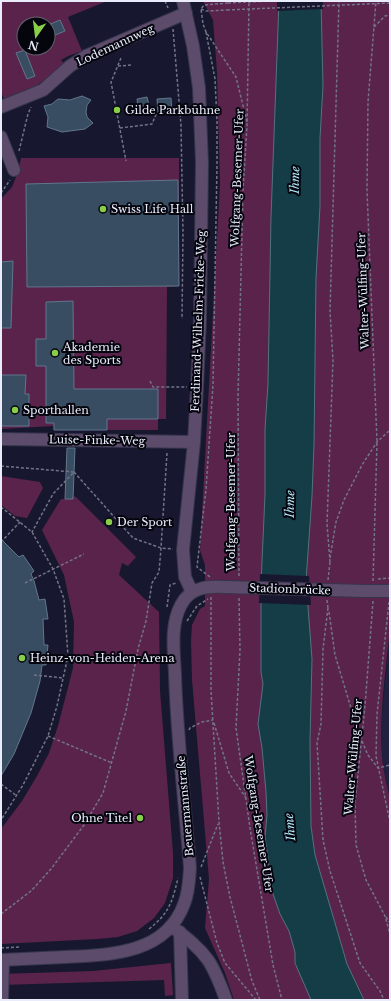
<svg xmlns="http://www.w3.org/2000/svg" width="391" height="1001" font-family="'Libre Baskerville',serif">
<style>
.built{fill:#20213e}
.green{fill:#5a234c;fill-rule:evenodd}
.water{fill:#153d48;stroke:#55727e}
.pier{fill:#17182f}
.building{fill:#394d62;stroke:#60768c}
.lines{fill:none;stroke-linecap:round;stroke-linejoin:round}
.minor-casing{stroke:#35364c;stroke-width:14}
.path{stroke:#737488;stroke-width:1.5;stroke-dasharray:3 2;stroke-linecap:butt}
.minor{stroke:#5c4b6b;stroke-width:12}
.minor-bridge-casing{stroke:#35364c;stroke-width:14;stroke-linecap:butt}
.path-bridge{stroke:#737488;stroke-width:1.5;stroke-dasharray:3 2;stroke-linecap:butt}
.minor-bridge{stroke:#5c4b6b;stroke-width:12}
.poi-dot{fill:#89ce48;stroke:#05050e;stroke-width:1.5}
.labels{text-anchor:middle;stroke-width:4;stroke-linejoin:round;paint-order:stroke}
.street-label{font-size:11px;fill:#eaecfc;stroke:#05050e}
.poi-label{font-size:11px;fill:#eaecfc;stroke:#05050e;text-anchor:start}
.water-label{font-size:12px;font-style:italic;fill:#b4eafc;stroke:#05050e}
</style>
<rect width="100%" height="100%" fill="#17182f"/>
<!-- built -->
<polygon class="built" points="390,628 390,799 384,771 382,756 382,715"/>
<!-- green -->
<g class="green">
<path d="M1,1h106l-39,16 14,34 -14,5 -7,4 4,5 -29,21 -32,13 -3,-7zM24,24h24v24h-24z"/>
<path d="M203,1h187v627c-4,42 -11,86 -8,128 1,15 5,29 8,43v201h-156l-9,-27 -20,-45 4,-49 -17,-199 -1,-40 1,-15 8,-16 5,-3v-41l-5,-15 20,-366 -3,-112 -4,-52z"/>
<polygon points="21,158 179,158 179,286 167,287 166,419 158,419 158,430 54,430 53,426 1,429 1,199 12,187 18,172"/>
<polygon points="1,476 40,482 43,488 27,518 15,516 1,505"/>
<polygon points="73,496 76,497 136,557 128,566 122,563 119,575 159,612 160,691 173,853 173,878 165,903 154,918 137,931 118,937 97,939 1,944 1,829 22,801 37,776 49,753 58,726 73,668 74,622 64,575 42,530 61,499 73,499"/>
<polygon points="171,963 173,995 165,996 164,980 1,985 1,974 93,971"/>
</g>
<!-- water -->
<polygon class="water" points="279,1 321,1 323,86 320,138 320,206 316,278 314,445 312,496 306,581 312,659 310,741 311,826 315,855 335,923 347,964 364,1000 311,1000 295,963 295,952 289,931 280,914 273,894 265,837 267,815 266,792 262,748 258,724 263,684 261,672 261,584 265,495 265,429 268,384 271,217"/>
<!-- pier -->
<g class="pier">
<polygon points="277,1 323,1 323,9 277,11"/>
<polygon points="260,574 309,576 311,605 259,603"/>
</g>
<!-- building -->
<g class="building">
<polygon points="60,20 65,31 48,38 48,25"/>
<polygon points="25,50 35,76 27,79 16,53"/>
<polygon points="82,96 91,100 87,105 86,112 87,117 93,123 85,129 62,132 47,127 48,117 44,106 52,104 58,99 70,100"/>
<polygon points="147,97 149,105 138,107 137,99"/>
<polygon points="171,98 172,112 158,113 157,99"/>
<polygon points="178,180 179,286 27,287 26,184"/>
<polygon points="13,261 11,328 1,328 1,262"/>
<polygon points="73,301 74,389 158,389 158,419 107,419 107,430 54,430 54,423 46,423 46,366 36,366 36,339 46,339 46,302"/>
<polygon points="1,375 26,375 25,394 29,394 29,426 1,426"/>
<polygon points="67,448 75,448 73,499 65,499"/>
<polygon points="1,539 19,557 23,555 34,571 31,574 34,581 39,600 45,599 48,619 43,619 44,645 48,645 46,665 42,665 40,681 31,713 14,754 1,776"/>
</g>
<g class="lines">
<defs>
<g id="minor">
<polyline points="183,1 193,46 199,88 202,163 200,319 197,388 194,442 183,550 185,577 192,592"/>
<polyline points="1,107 43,90 70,66 86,56 186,13"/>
<polyline points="1,137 14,170"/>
<polyline points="1,439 194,442"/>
<polyline points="363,591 390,591"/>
<path d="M171,926c13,10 27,20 37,34 8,12 13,26 18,40"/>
<polyline points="180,932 182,1000"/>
<path d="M1,960c21,-1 43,-2 64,-3 45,-2 101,-3 119,-53 5,-12 5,-24 6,-36 -5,-65 -13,-129 -15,-194 -1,-22 -5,-49 6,-69 9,-18 27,-19 44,-18"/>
<polyline points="2,1000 3,960"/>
</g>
</defs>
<!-- minor casing -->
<use href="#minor" class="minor-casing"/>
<!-- path -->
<g class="path">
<polyline points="165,1 168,8"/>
<polyline points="228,3 204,5 201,9 203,24 206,32 236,77 247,122"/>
<polyline points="201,9 206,11 227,10"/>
<polyline points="374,27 385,16 390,15"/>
<polyline points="173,29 181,125 183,233 182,319"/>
<polyline points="206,32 215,79 217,121 217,165 213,385 206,489 197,567 210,577"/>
<polyline points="121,58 111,82 126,161"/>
<polyline points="118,66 132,65"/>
<polyline points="120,128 152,124 157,112"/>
<polyline points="19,151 28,114 31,107"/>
<polyline points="1,193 10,180"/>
<polyline points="150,381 153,387 187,387"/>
<polyline points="1,466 74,472 53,494 32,532"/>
<polyline points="74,472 133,538 161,548 173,549"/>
<polyline points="1,507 32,532 53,569 64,599 68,656 57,706 48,736 23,785 1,820"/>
<polyline points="1,542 20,522"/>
<polyline points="330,558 336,522 344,500 362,465 377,442 390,430"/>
<polyline points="330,562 327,524 333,360 330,311 339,1"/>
<polyline points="239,576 238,397 243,190 247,126 249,1"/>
<polyline points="378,579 390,578"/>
<polyline points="328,580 330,562"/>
<polyline points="373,581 377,442 367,190 368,102 376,1"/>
<polyline points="25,583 84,554"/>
<polyline points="211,597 211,691 219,822 223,862 230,897 252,981 260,1000"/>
<polyline points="239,598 240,650 236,728 250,828 273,965 282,1000"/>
<polyline points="327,600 328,608"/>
<polyline points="373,601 365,706 355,803 356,845 366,880 385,916 390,934"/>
<polyline points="389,602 377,714 376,756 390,822"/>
<polyline points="167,607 170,585 176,583"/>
<polyline points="328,608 323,649 321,724 317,743 323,840 330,871 360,963 380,991 384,1000"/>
<polyline points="329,612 335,655 360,738"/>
<polyline points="187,621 197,606 208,599"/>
<polyline points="34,675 63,678"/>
<polyline points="214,723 229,773 246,798"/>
<polyline points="189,730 190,728 202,722 213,720"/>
<polyline points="48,736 112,763"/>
<polyline points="362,741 368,755 378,768 390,765"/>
<polyline points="1,784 17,796"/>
<polyline points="201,867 218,824"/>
<polyline points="200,877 217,943 225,963 256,1000"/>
<polyline points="1,914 31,891 51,869 84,825 103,793 126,711 138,649 146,621 152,583 159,572 161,548 167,453"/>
<polyline points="386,917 390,923"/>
<path d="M149,929c20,-16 23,-26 29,-51"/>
<polyline points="1,948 21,947"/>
</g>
<!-- minor -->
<use href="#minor" class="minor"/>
<defs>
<polyline id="minor-bridge" points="225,587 363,591"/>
</defs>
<!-- minor-bridge casing -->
<use href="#minor-bridge" class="minor-bridge-casing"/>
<!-- path-bridge -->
<g class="path-bridge">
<polyline points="228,3 269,1"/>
<polyline points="227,10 390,3"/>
</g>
<!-- minor-bridge -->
<use href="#minor-bridge" class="minor-bridge"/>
</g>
<!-- markers -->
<g class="poi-dot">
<circle cx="117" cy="110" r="4"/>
<circle cx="103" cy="209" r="4"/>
<circle cx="55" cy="353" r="4"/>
<circle cx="15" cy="410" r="4"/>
<circle cx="109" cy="522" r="4"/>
<circle cx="22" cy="658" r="4"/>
<circle cx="140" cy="818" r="4"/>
</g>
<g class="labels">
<!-- street labels -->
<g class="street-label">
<text transform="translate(115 45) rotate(-25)" y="4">Lodemannweg</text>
<text transform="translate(237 178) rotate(-88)" y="4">Wolfgang-Besemer-Ufer</text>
<text transform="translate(363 291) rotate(-92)" y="4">Walter-Wülfing-Ufer</text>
<text transform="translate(198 321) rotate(-88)" y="4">Ferdinand-Wilhelm-Fricke-Weg</text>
<text transform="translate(97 440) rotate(1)" y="4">Luise-Finke-Weg</text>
<text transform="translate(231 502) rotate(-90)" y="4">Wolfgang-Besemer-Ufer</text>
<text transform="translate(290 589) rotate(2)" y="4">Stadionbrücke</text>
<text transform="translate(353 757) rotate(-85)" y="4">Walter-Wülfing-Ufer</text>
<text transform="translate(185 806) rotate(-95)" y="4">Beuermannstraße</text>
<text transform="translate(259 824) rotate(81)" y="4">Wolfgang-Besemer-Ufer</text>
</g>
<!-- poi labels -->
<g class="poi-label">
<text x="125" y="114">Gilde Parkbühne</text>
<text x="111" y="213">Swiss Life Hall</text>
<text x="63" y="351">Akademie<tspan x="63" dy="13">des Sports</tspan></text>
<text x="23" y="414">Sporthallen</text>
<text x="117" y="526">Der Sport</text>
<text x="30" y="662">Heinz-von-Heiden-Arena</text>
<text x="132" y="822" text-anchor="end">Ohne Titel</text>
</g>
<!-- water labels -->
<g class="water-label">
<text transform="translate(295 180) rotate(-89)" y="4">Ihme</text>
<text transform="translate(290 504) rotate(-89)" y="4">Ihme</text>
<text transform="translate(290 827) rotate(-95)" y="4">Ihme</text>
</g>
</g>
<!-- border -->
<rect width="391" height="1001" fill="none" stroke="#eaecfc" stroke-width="4"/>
<!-- north arrow -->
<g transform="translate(36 36) rotate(194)"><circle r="19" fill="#05050e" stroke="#61616d"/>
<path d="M0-3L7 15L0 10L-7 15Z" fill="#89ce48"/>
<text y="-6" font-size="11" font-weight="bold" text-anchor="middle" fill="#eaecfc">N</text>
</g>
</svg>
